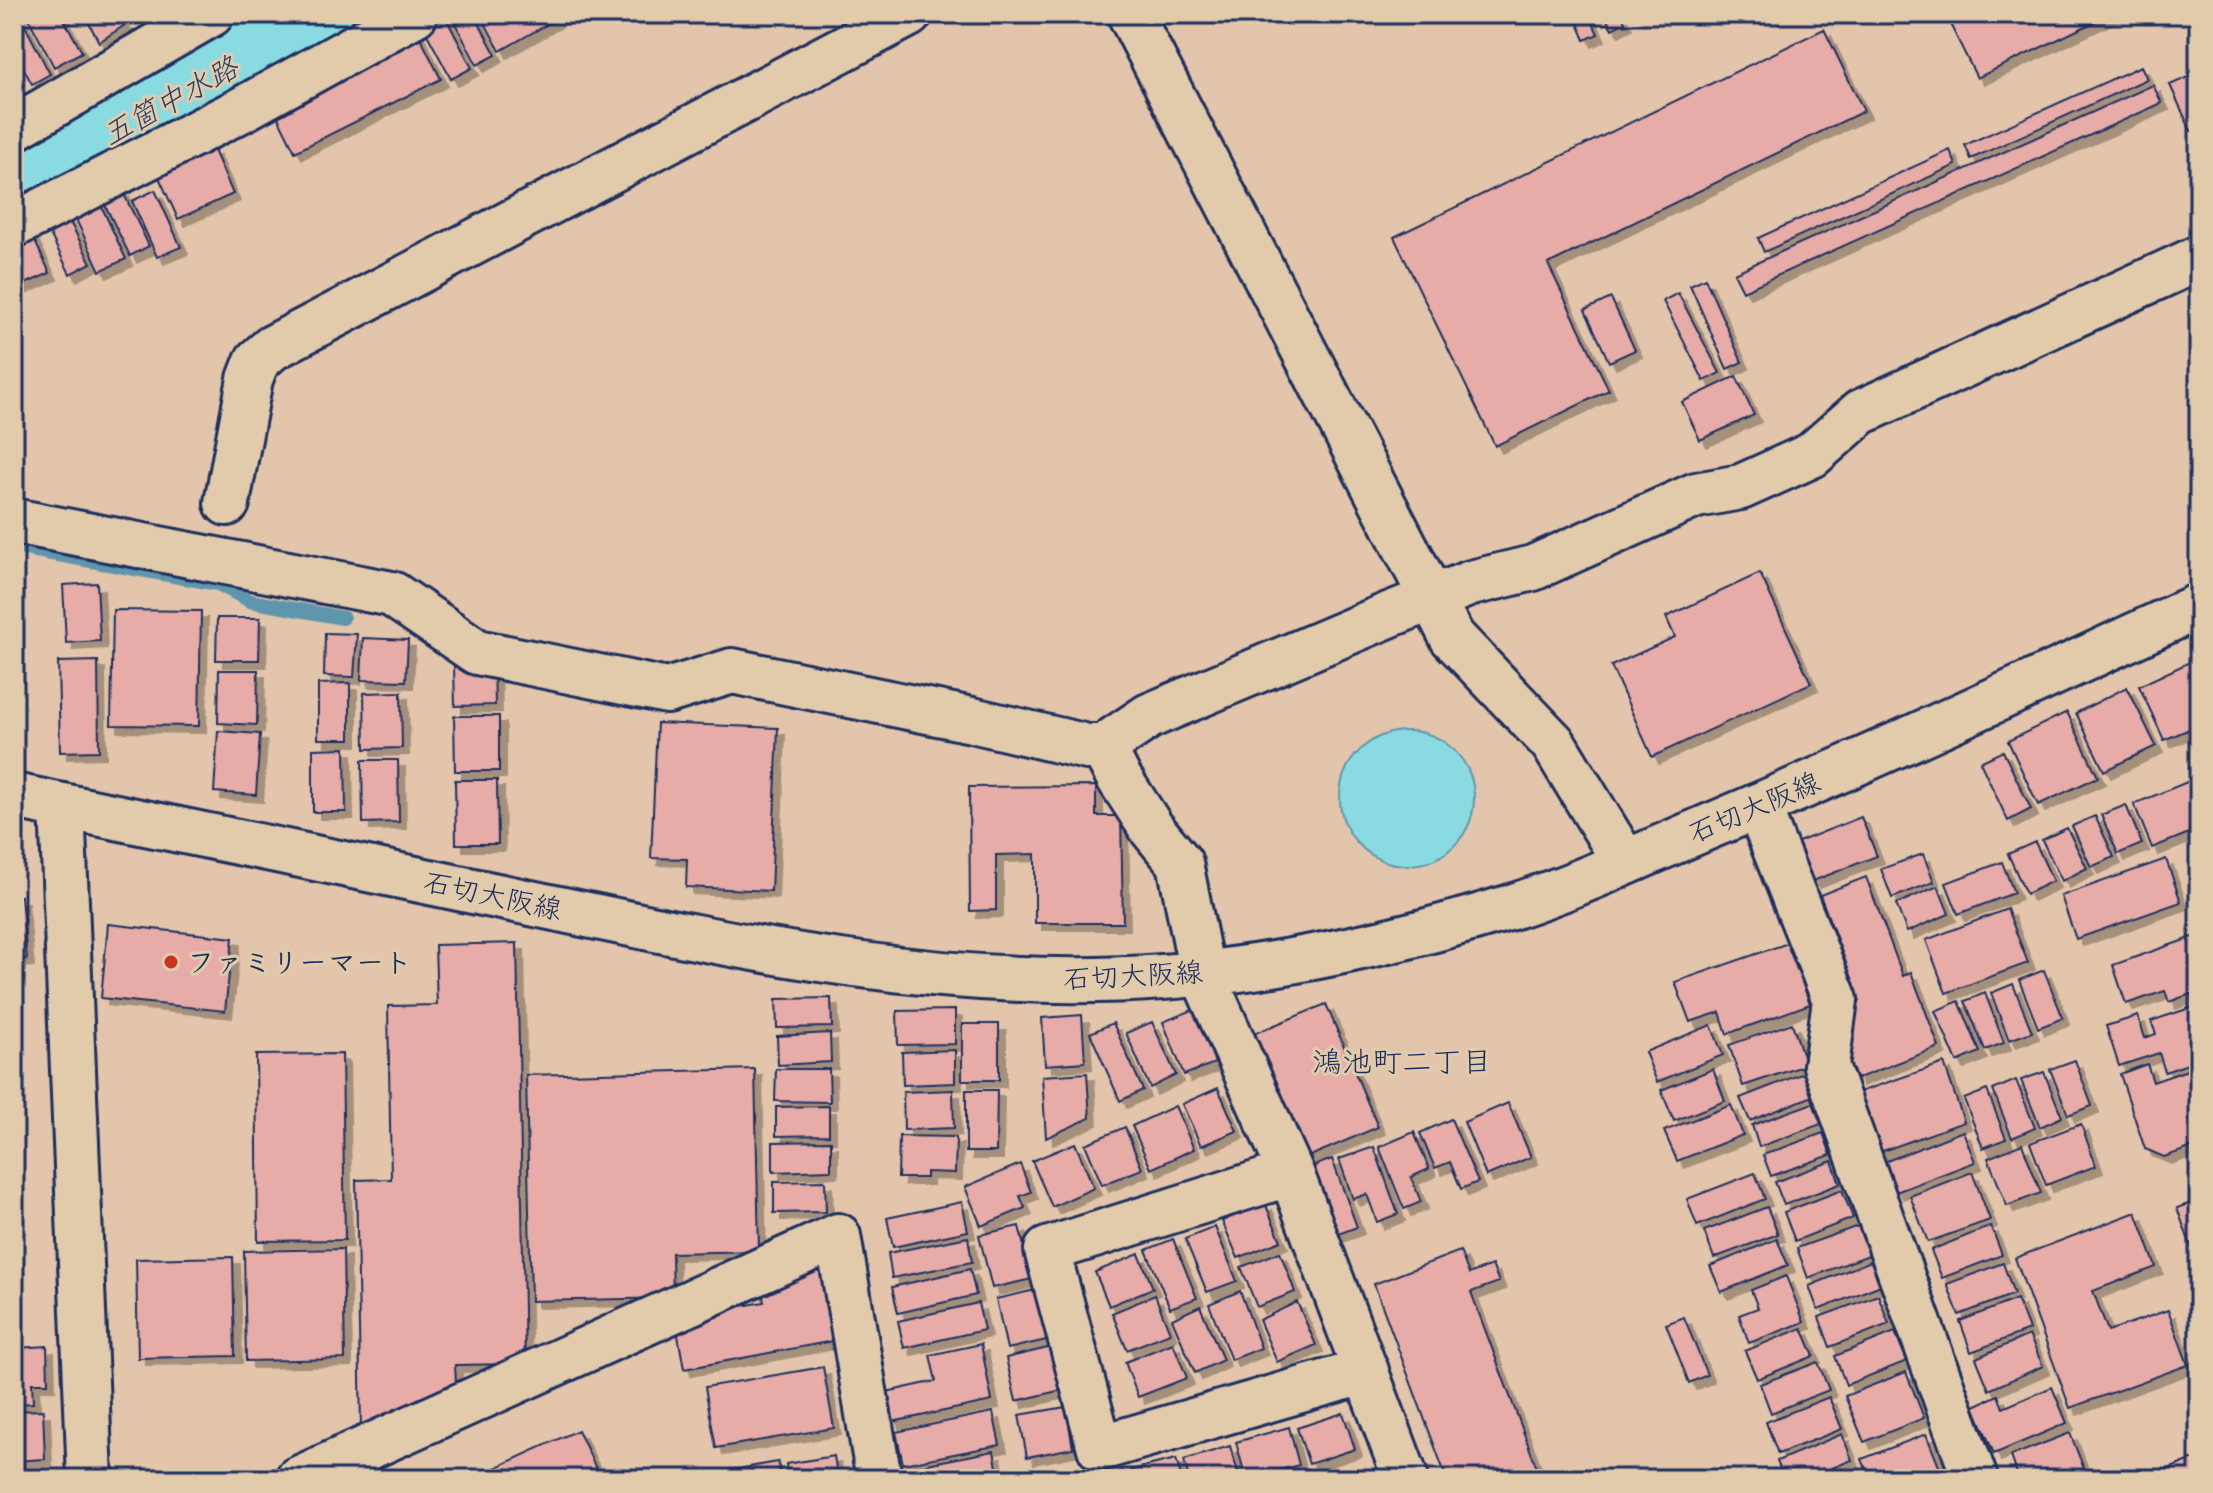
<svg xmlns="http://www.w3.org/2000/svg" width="2213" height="1493" font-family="Kalam,'Klee One',sans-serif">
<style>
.water{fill:#8adbe1;stroke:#5e96ad;stroke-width:2}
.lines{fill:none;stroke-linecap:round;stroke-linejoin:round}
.stream{stroke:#5e96ad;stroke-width:14}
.river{stroke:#8adbe1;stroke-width:88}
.building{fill:#e7aca7;stroke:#1b2f5e;stroke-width:2;filter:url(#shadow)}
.minor-casing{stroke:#1b2f5e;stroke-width:50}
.major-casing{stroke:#1b2f5e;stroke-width:50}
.minor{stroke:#e1cbab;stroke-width:44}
.major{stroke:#e1cbab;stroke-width:44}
.poi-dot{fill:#c8321e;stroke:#e1cbab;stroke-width:3}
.labels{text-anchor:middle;stroke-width:6;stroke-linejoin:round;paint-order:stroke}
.street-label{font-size:28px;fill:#1b2f5e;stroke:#e1cbab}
.poi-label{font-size:28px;font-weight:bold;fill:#1b2f5e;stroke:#e1cbab;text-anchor:start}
.water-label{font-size:30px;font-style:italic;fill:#26406b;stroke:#e1cbab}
.neighbourhood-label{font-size:30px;fill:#1b2f5e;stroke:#e1cbab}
</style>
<defs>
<filter id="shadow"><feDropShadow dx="7" dy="7" stdDeviation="0" flood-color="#0004"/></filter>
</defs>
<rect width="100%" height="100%" fill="#e2c5aa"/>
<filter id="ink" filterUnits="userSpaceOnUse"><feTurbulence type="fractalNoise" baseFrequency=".0125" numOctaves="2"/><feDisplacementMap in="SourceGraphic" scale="16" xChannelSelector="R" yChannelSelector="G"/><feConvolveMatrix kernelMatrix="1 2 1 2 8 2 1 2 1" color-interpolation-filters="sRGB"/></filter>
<g filter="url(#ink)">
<!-- water -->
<circle class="water" cx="1407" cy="798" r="67"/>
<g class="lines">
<!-- stream -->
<polyline class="stream" points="14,547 218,584 250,601 343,618"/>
<!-- river -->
<polyline class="river" points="14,188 326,14"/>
</g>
<!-- building -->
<g class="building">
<polygon points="14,14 19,14 50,74 32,84 14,51"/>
<polygon points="26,14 65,14 62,16 82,52 54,67"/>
<polygon points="84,14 118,14 125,25 99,42"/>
<polygon points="438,14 444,14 472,68 451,79 421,23"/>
<polygon points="450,14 474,14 496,55 477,65"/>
<polygon points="480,14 559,14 560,17 500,51"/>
<polygon points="1574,14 1589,14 1598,34 1585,40"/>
<polygon points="1604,14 1621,14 1625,22 1612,29"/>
<polygon points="1945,14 2111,14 1977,78"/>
<polygon points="1824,29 1864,111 1548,264 1609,390 1495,446 1394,237"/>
<polygon points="417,31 441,79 295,152 271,103"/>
<polygon points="2141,66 2147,79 1971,159 1965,145"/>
<polygon points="2199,72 2199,128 2191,131 2170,85"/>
<polygon points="2153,85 2162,103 1743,291 1734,273"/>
<polygon points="213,148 233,194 178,219 157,173"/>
<polygon points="1950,150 1956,165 1764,252 1758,238"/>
<polygon points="122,190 149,246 130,256 102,199"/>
<polygon points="155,190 181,247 157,257 132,201"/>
<polygon points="99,201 126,259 100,271 73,213"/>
<polygon points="68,218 91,263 70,274 47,228"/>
<polygon points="32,235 50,273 16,288 14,244"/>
<polygon points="1705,278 1742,362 1727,369 1690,285"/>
<polygon points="1678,293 1720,373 1704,381 1663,301"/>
<polygon points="1611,298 1635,350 1609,362 1585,310"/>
<polygon points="1736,376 1754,415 1700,440 1682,402"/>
<polygon points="1760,573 1811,683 1652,757 1611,666 1675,637 1666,617"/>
<polygon points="97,583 100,641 66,643 63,585"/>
<polygon points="113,610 201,611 199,726 111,725"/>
<polygon points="217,618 260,618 259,660 216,660"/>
<polygon points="325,633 357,634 354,677 324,676"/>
<polygon points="363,638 408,640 406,681 361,680"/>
<polygon points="2196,659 2199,665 2199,725 2164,740 2139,686"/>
<polygon points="98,661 99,751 60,752 58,662"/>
<polygon points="494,665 495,705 455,706 454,667"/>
<polygon points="219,670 258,670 257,725 218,723"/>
<polygon points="350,683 350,739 318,739 318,684"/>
<polygon points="2127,687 2156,746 2104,771 2076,713"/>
<polygon points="401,692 402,748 365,749 364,693"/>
<polygon points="2067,712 2098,777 2038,805 2008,741"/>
<polygon points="454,716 499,716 499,771 455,771"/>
<polygon points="657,723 778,728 771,891 686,887 687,859 651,858"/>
<polygon points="218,731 260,734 256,795 214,792"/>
<polygon points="345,748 346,812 313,812 313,749"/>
<polygon points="2003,751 2031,809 2008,821 1980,762"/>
<polygon points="362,760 398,760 399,822 363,823"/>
<polygon points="2199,777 2199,829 2152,848 2134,804"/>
<polygon points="455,780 497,780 498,844 456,844"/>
<polygon points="1096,786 1096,816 1121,816 1123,923 1035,923 1035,854 996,855 996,910 970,911 969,787"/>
<polygon points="2126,805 2142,844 2118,854 2101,815"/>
<polygon points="2095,816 2114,857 2091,867 2072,826"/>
<polygon points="1861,817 1877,856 1813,881 1798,842"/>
<polygon points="2067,828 2087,868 2062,881 2042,840"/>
<polygon points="2035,842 2053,881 2026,894 2008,854"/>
<polygon points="2199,849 2199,875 2191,851"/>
<polygon points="1923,854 1934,882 1892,898 1881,869"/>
<polygon points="2166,859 2181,902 2076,939 2061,896"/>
<polygon points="2002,862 2014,893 1958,914 1946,883"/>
<polygon points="1866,877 1903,976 1911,972 1939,1047 1856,1079 1839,1035 1860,1001 1820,895"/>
<polygon points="1938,886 1949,914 1907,932 1896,904"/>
<polygon points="21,896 27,959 14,960 14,897"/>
<polygon points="2007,909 2028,963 1946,993 1926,940"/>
<polygon points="108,924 233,938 225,1011 101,998"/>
<polygon points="2199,935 2199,991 2169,1002 2165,991 2126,1004 2113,965"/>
<polygon points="517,943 525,1364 455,1365 456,1384 361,1426 356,1180 391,1179 388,1006 437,1005 435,945"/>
<polygon points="1788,943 1810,1004 1727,1034 1720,1012 1690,1022 1675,982"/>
<polygon points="2044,970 2063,1018 2038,1028 2019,980"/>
<polygon points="2013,984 2032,1032 2009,1040 1991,993"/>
<polygon points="1985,993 2004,1043 1985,1050 1965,1001"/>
<polygon points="831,998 832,1027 777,1028 776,999"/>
<polygon points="1959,1001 1980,1052 1957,1062 1935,1011"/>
<polygon points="1326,1004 1378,1127 1301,1160 1248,1036"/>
<polygon points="2199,1005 2199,1060 2165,1072 2159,1053 2119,1066 2106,1026 2138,1016 2145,1038 2156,1034 2151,1021"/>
<polygon points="1195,1009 1215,1063 1184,1075 1163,1022"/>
<polygon points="955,1010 955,1044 898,1045 897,1011"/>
<polygon points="1082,1015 1085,1062 1045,1065 1042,1018"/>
<polygon points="1152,1022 1176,1075 1150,1088 1126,1033"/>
<polygon points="1113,1023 1143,1090 1120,1101 1090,1033"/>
<polygon points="1792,1023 1806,1065 1743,1086 1729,1045"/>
<rect x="962" y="1024" width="37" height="56"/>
<polygon points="1711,1025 1723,1055 1657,1082 1645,1052"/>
<polygon points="830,1033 831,1062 778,1065 777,1036"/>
<polygon points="955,1050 955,1083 903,1085 902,1052"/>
<polygon points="342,1054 345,1240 258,1241 256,1055"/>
<polygon points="2075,1060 2092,1106 2068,1115 2050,1069"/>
<polygon points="1944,1063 1964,1122 1880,1152 1859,1092"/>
<polygon points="2147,1064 2153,1082 2199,1066 2199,1145 2164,1157 2145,1149 2120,1074"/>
<polygon points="755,1069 759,1251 672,1253 673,1298 531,1301 526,1075"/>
<polygon points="776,1069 829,1069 830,1102 775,1101"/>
<polygon points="1713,1069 1725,1101 1674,1121 1661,1090"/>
<polygon points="2044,1072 2062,1117 2040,1127 2021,1080"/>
<polygon points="1087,1073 1090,1118 1046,1138 1042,1076"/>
<polygon points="1804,1073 1813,1096 1750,1121 1740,1098"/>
<polygon points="2016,1080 2035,1128 2012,1138 1993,1090"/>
<polygon points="1218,1088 1237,1131 1201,1146 1182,1104"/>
<polygon points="953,1090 954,1128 904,1130 903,1092"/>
<polygon points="966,1090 997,1090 996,1152 966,1152"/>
<polygon points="1987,1090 2006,1139 1983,1148 1964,1099"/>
<polygon points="1508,1103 1531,1157 1486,1176 1464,1122"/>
<polygon points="1813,1103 1821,1124 1759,1147 1752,1125"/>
<polygon points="1731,1105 1743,1135 1677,1161 1664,1131"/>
<polygon points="829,1106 829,1135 776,1136 776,1107"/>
<polygon points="1175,1106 1194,1149 1151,1169 1132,1126"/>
<polygon points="1451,1119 1478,1182 1461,1189 1450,1162 1435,1168 1420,1133"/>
<polygon points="2081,1124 2096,1166 2046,1185 2030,1143"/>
<polygon points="1125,1127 1142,1169 1102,1185 1085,1144"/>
<polygon points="1963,1131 1975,1162 1896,1192 1884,1162"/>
<polygon points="1414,1132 1429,1169 1411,1177 1421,1202 1404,1209 1379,1147"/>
<polygon points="1823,1133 1831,1155 1771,1176 1763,1155"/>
<polygon points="899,1136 956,1137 955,1173 926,1172 926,1178 898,1178"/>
<polygon points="831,1141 831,1170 773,1172 773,1142"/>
<polygon points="1075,1143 1094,1188 1052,1207 1032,1161"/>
<polygon points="2022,1144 2041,1193 2007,1206 1988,1158"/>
<polygon points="1374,1147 1398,1214 1377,1222 1367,1194 1353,1199 1339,1159"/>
<polygon points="1332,1159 1357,1227 1336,1235 1298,1172"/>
<polygon points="1832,1161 1840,1184 1784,1205 1775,1182"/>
<polygon points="1020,1164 1031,1192 1020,1196 1025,1208 981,1226 965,1187"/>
<polygon points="1972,1172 1990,1220 1928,1242 1910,1196"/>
<polygon points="1755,1173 1765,1199 1697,1226 1687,1199"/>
<polygon points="825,1181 826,1212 774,1213 774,1182"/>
<polygon points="1842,1190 1853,1218 1795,1241 1784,1212"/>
<polygon points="2199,1200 2199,1268 2177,1208"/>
<polygon points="962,1202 968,1231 893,1247 887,1218"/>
<polygon points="1265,1203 1281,1241 1238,1258 1222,1221"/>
<polygon points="1767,1207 1778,1234 1714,1258 1704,1231"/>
<polygon points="2136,1212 2156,1267 2093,1291 2108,1331 2168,1310 2188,1365 2070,1408 2015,1258"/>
<polygon points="1019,1226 1032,1279 992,1288 979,1235"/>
<polygon points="1858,1226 1869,1255 1808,1278 1797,1248"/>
<polygon points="1991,1226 2002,1255 1942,1278 1931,1250"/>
<polygon points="1215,1227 1237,1281 1207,1292 1185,1239"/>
<polygon points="968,1237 972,1262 892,1278 888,1253"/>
<polygon points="1173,1239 1197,1298 1170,1308 1146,1250"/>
<polygon points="1777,1239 1788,1265 1721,1292 1710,1266"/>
<polygon points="343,1249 345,1359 246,1361 244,1251"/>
<polygon points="1460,1251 1469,1274 1492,1265 1499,1282 1471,1292 1541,1479 1447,1479 1374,1284"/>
<polygon points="1280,1252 1295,1292 1257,1307 1241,1267"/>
<polygon points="1139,1254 1153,1288 1109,1306 1095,1272"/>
<polygon points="233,1257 235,1356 138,1358 136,1259"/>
<polygon points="1871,1261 1881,1285 1818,1310 1809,1286"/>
<polygon points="2003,1263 2014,1294 1959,1315 1947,1284"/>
<polygon points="820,1269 833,1341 684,1369 675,1318 764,1302 760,1280"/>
<polygon points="970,1269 976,1295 898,1313 892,1287"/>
<polygon points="1786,1276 1804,1322 1749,1343 1739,1315 1758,1308 1751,1290"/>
<polygon points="1040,1289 1051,1339 1007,1349 996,1299"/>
<polygon points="1240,1291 1261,1348 1231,1360 1209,1304"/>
<polygon points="1155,1295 1170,1333 1127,1350 1112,1313"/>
<polygon points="1878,1295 1889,1324 1830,1347 1819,1317"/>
<polygon points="2017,1299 2029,1330 1971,1352 1960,1321"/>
<polygon points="1297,1302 1316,1345 1277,1362 1259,1320"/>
<polygon points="978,1303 984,1330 904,1348 898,1321"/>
<polygon points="1200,1306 1223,1360 1195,1373 1172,1319"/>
<polygon points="1684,1317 1707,1375 1689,1383 1666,1324"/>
<polygon points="1802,1328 1814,1356 1757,1379 1745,1351"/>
<polygon points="1895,1332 1907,1361 1846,1385 1835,1356"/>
<polygon points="2029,1335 2043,1366 1989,1390 1976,1358"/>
<polygon points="1173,1343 1187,1378 1138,1397 1125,1362"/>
<polygon points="981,1344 992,1401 892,1422 886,1392 936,1381 930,1355"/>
<polygon points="47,1346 48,1383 32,1383 33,1403 14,1404 14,1357 18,1357 17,1348"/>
<polygon points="1052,1347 1062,1390 1016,1401 1006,1358"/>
<polygon points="1818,1362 1829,1390 1771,1413 1760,1384"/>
<polygon points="823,1367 834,1428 716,1448 705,1387"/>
<polygon points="1906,1372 1924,1418 1864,1442 1845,1396"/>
<polygon points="2052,1387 2067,1423 1994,1454 1974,1406 1998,1395 2003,1408"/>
<polygon points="1829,1397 1842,1429 1778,1454 1766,1422"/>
<polygon points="1066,1407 1073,1448 1027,1457 1019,1415"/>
<polygon points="43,1410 45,1459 14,1461 14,1411"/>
<polygon points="993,1412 1000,1445 903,1464 896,1432"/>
<polygon points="1343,1413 1355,1449 1309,1464 1297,1428"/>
<polygon points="1289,1427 1299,1465 1246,1479 1236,1442"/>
<polygon points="578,1430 601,1479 471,1479"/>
<polygon points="2070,1433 2088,1479 2019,1479 2011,1456"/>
<polygon points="1842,1434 1852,1460 1805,1479 1784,1479 1777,1461"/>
<polygon points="1926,1434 1944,1479 1870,1479 1862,1459"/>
<polygon points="1230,1446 1240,1479 1189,1479 1184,1460"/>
<polygon points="994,1451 999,1478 930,1479 927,1464"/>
<polygon points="834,1456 838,1479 788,1479 786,1464"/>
<polygon points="2199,1457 2199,1479 2143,1479"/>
<polygon points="1176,1459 1182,1479 1133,1479 1131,1470"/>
<polygon points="778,1462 781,1479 710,1479 709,1474"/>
<polygon points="1122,1471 1124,1479 1090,1479"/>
<polygon points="1719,1471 1722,1479 1696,1479"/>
<polygon points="1065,1473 1066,1479 1041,1479"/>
</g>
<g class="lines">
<defs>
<g id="minor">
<polyline points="1130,14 1452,637 1553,743 1625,862"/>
<polyline points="14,128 211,14"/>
<polyline points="14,225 239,111 415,14"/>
<polyline points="227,503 250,379 257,361 272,348 909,14"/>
<polyline points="14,521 392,594 477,652 667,691 732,671 972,720 1087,747 1103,747 1149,716 1391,614 1471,583 1533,568 1696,495 1741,487 1812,455 1861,412 2199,258"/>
<polyline points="1103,747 1119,778 1152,829 1180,863 1202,973 1291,1173 1406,1479"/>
<polyline points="62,806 90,1479"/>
<polyline points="1758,806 1835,1000 1826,1066 1975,1479"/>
<polyline points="1291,1173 1047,1250 1100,1448 1366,1371"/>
<polyline points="298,1479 838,1236 879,1479"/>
</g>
<path id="major" d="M14,796c176,35 350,73 526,109 203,43 412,88 622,72 116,-8 235,-35 346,-69 73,-23 142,-57 212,-86 162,-68 320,-143 479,-216"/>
</defs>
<!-- minor casing -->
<use href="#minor" class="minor-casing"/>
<!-- major casing -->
<use href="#major" class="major-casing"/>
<!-- minor -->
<use href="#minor" class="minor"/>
<!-- major -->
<use href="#major" class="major"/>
</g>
</g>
<!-- markers -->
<circle class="poi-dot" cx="171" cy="962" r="8"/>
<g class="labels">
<!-- street labels -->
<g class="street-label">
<text transform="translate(1754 807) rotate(-23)" y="10">石切大阪線</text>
<text transform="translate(493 895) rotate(12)" y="10">石切大阪線</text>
<text transform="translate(1133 975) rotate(-3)" y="10">石切大阪線</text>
</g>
<!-- poi labels -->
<g class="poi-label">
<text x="187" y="972">ファミリーマート</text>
</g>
<!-- water labels -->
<g class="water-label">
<text transform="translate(170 101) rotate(-29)" y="10">五箇中水路</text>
</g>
<!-- neighbourhood labels -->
<g class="neighbourhood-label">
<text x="1402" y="1072">鴻池町二丁目</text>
</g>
</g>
<!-- margin -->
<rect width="2213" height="1493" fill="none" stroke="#e1cbab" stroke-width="48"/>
<rect x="24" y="24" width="2165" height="1445" fill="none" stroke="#1b2f5e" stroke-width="3" filter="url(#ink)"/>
</svg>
